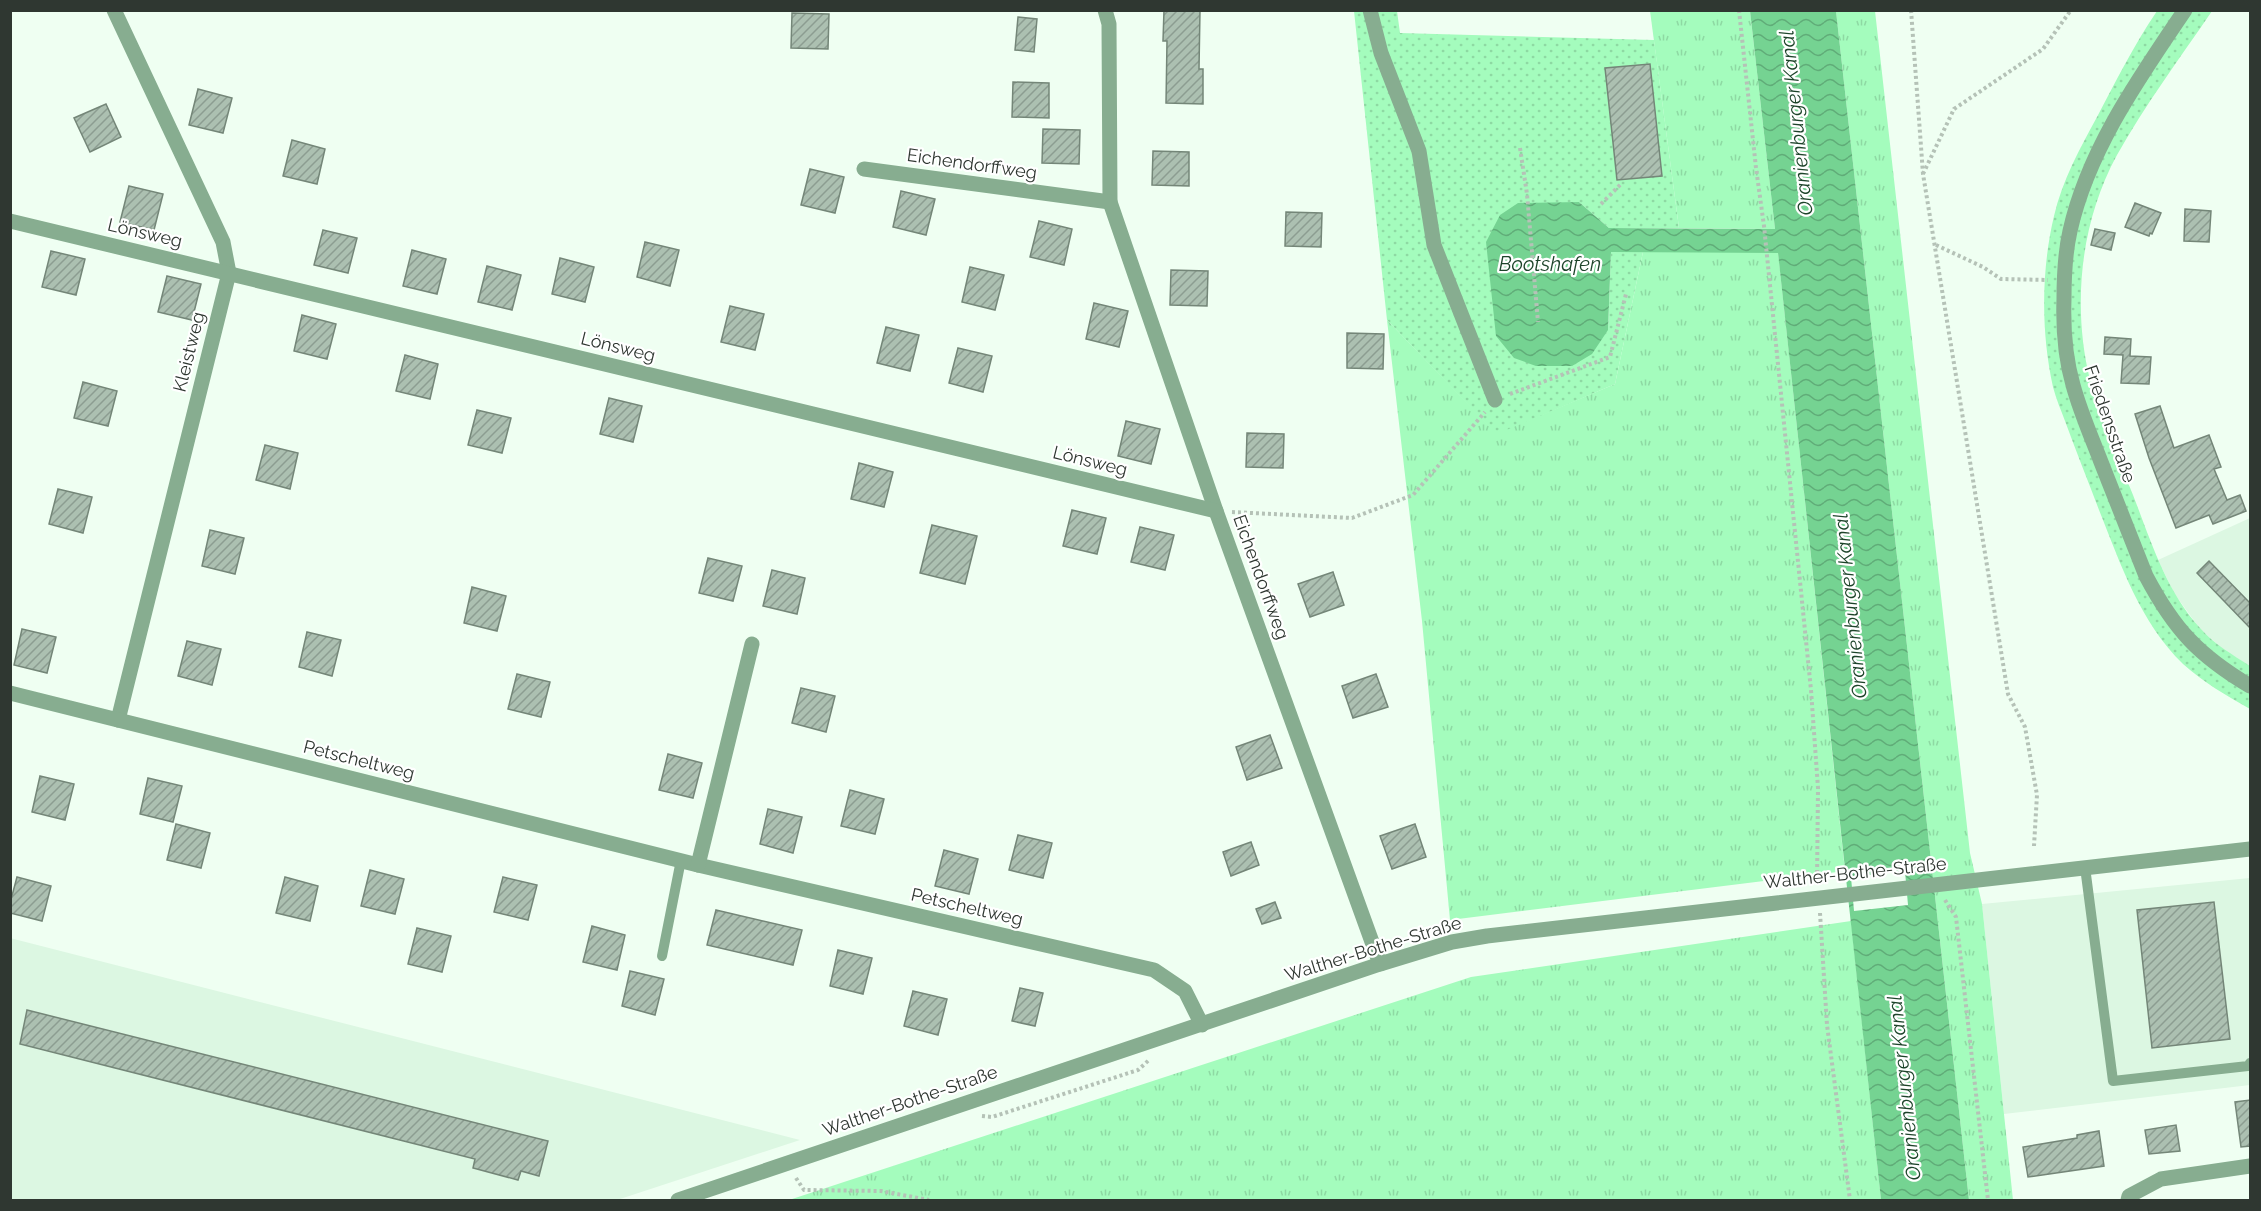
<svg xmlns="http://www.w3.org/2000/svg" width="2261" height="1211" font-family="Raleway,sans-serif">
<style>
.built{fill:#dcf7e2}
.grass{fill:url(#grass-dots)}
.park{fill:url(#park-tufts)}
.water{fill:url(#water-waves)}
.pier{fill:#effff2}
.building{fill:url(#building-hatch);stroke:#748678;stroke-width:1.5}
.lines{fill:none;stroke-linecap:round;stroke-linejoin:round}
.path{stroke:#b5c2b7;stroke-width:4;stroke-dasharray:3 3;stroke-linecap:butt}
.service{stroke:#87ad90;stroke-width:10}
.minor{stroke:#87ad90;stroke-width:15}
.tertiary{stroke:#87ad90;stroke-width:15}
.labels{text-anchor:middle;stroke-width:4.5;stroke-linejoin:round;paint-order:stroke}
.street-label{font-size:18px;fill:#2f3731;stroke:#fff}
.water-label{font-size:20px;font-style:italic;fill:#1d442a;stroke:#fff}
</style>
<defs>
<pattern id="grass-dots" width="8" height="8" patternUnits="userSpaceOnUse" patternTransform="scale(1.5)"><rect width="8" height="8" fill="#a4fcbd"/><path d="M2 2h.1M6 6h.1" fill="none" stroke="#8ed9a3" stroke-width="1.8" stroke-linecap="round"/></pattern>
<pattern id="park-tufts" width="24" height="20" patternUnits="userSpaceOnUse" patternTransform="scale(1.5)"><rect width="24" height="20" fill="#a4fcbd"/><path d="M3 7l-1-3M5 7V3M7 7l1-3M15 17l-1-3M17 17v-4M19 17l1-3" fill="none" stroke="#8ed9a3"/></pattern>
<pattern id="water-waves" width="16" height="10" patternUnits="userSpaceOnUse" patternTransform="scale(1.5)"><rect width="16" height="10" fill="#75d392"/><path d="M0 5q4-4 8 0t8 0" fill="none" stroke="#60ac78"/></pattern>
<pattern id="building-hatch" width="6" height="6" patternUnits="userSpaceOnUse" patternTransform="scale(1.5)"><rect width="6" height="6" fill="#acc0b1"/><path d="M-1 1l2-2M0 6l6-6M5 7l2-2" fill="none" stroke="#8c9d91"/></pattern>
</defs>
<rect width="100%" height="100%" fill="#effff2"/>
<!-- built -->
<g class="built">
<polygon points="2250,518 2250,666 2224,650 2200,629 2174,593 2158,560"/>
<polygon points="2250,878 2250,1085 2004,1114 1982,904"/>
<polygon points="10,938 800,1140 617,1200 11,1200"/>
</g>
<!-- grass -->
<g class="grass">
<polygon points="1354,11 1397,11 1400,33 1654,40 1679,228 1609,228 1579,202 1608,330 1611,252 1643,252 1615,384 1497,435 1387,320"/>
<path d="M2157,11h55c-32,47 -67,94 -95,144 -37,68 -45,151 -27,225 10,39 28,77 43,115 18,46 33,96 67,133 14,16 33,27 50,38v43c-23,-13 -47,-27 -67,-45 -43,-42 -62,-99 -84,-154 -11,-29 -23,-59 -34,-89 -4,-11 -9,-22 -12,-34 -12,-55 -12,-116 1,-171 8,-35 26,-68 43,-99 19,-36 37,-72 60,-106z"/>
</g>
<!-- park -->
<g class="park">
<polygon points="1650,11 1750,11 1775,229 1679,228"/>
<polygon points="1836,11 1875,11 1970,853 1982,904 2013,1200 1969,1200"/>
<polygon points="1643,252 1778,252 1845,871 1450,920 1422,621 1387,320 1497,434 1615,384"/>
<polygon points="1851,921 1881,1200 789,1200 1471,977"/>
</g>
<!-- water -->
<polygon class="water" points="1750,11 1836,11 1969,1200 1881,1200 1778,253 1611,252 1608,330 1592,354 1572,366 1536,366 1514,358 1496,336 1486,242 1500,215 1518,203 1579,202 1609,228 1775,229"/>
<!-- pier -->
<polygon class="pier" points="1905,871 1908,905 1854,911 1851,877"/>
<!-- building -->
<g class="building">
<polygon points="1164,10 1200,10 1199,69 1203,69 1203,104 1166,103 1167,41 1163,41"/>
<polygon points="792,13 829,14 828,49 791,48"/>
<polygon points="1018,17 1037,19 1034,52 1015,50"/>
<polygon points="1650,64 1662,176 1617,180 1605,68"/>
<polygon points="1013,82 1049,83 1049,118 1012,117"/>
<polygon points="198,89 232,98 223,133 189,125"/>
<polygon points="106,104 121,137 90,152 74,118"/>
<polygon points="1043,129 1080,130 1079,164 1042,163"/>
<polygon points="292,140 325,149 317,184 283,176"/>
<polygon points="1153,151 1189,152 1189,186 1152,185"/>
<polygon points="810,169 844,177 835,213 801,205"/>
<polygon points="129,186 163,194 154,230 120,222"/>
<polygon points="901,191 935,199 926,235 893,227"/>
<polygon points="2135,203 2161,213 2152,234 2150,233 2149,236 2125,227"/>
<polygon points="2185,209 2211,211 2209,242 2184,241"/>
<polygon points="1286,212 1322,213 1321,247 1285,246"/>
<polygon points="1039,221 1072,229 1064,265 1030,257"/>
<polygon points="2095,229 2115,233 2111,250 2091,245"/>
<polygon points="323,230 357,238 348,273 314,265"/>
<polygon points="645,242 679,250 670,286 637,277"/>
<polygon points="412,250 446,259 437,294 403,286"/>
<polygon points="51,251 85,259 76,295 42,287"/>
<polygon points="560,258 594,267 585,302 552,294"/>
<polygon points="487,266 521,275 512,310 478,302"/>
<polygon points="970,267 1004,275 995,310 962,302"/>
<polygon points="1171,270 1208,271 1207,306 1170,305"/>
<polygon points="167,276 201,284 192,320 158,312"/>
<polygon points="1094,303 1128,311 1119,347 1086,339"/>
<polygon points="730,306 764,314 755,350 721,342"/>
<polygon points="302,315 336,324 327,359 294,351"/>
<polygon points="886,327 919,335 910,371 877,363"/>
<polygon points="1347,333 1384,334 1383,369 1347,368"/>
<polygon points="2105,337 2131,339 2130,356 2151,357 2149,384 2121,383 2123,355 2104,354"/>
<polygon points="958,348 992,356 983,392 949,383"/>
<polygon points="405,355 438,364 430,399 396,391"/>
<polygon points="83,382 117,391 108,426 74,418"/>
<polygon points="609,398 642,406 633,442 600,434"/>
<polygon points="2160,406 2174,448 2209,435 2221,467 2214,469 2227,500 2240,495 2246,511 2213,524 2209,515 2176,528 2149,458 2135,414"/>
<polygon points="477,410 511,418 502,453 468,445"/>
<polygon points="1126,421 1160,429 1151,464 1118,456"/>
<polygon points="1247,433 1284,434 1283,468 1246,467"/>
<polygon points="265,445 298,453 290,489 256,480"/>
<polygon points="859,463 893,472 884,507 851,499"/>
<polygon points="58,489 92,497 83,533 49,524"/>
<polygon points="1072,510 1106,518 1097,554 1063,546"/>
<polygon points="932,525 977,536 965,584 920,573"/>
<polygon points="1140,527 1174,535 1165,570 1131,562"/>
<polygon points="210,530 244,538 235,574 202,566"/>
<polygon points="708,558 742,566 733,601 699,593"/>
<polygon points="2209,561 2250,603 2250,628 2197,573"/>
<polygon points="772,570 805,578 797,614 763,606"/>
<polygon points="1333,572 1344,605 1310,617 1298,584"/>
<polygon points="472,587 506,596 497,631 464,623"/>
<polygon points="22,629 56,637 47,673 14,665"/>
<polygon points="307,632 341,640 332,676 299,667"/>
<polygon points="187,641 221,649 212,685 178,676"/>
<polygon points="517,674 550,682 541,717 508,709"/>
<polygon points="1376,674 1388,707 1353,718 1342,686"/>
<polygon points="801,688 835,696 826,732 792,723"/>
<polygon points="1270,735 1282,768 1247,780 1236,747"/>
<polygon points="668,754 702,763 693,798 659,790"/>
<polygon points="40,776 74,784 65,820 32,812"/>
<polygon points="148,778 182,786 173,822 140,814"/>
<polygon points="850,790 884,799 875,834 841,826"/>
<polygon points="768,809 802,817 793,853 760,844"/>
<polygon points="176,824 210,833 201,868 167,860"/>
<polygon points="1415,824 1426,857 1392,869 1380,836"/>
<polygon points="1018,835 1052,843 1043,878 1009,870"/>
<polygon points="1251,842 1259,865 1231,876 1223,852"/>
<polygon points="944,850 978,859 969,894 935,886"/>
<polygon points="370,870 404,879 395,914 361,906"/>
<polygon points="17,877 51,886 42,921 10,913 10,903"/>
<polygon points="285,877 318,886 310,921 276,913"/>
<polygon points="503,877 537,885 528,920 494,912"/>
<polygon points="1275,902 1281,918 1262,924 1256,909"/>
<polygon points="2214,902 2230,1039 2152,1048 2137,910"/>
<polygon points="716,910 802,930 793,965 707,945"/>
<polygon points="592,926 625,935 617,970 583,962"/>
<polygon points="417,928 451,936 442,972 408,964"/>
<polygon points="838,950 872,958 863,994 830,986"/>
<polygon points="630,971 664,979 655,1015 622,1006"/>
<polygon points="1020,988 1043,993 1035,1026 1012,1021"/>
<polygon points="913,991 947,999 938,1035 904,1026"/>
<polygon points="27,1010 548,1141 539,1176 521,1171 518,1180 473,1168 475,1159 20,1044"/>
<polygon points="2250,1100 2250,1146 2241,1147 2235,1102"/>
<polygon points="2176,1125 2180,1151 2149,1154 2145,1130"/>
<polygon points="2099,1131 2104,1166 2028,1177 2023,1147 2077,1138 2077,1135"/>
</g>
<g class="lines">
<!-- path -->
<g class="path">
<polyline points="1739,10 1756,168 1764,226 1811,690 1818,788 1817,882"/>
<polyline points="1911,10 1923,174 2008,694 2025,727 2037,795 2034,846"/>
<polyline points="1520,148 1527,194 1538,322"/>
<polyline points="1923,174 1954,109 2043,49 2071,10"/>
<polyline points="1601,204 1622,183"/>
<polyline points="1936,245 1983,267 2001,279 2048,280"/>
<polyline points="1510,394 1610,357 1626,294"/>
<polyline points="1232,512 1352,518 1413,495 1485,412"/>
<polyline points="1945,900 1956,917 1988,1200"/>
<polyline points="1820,913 1827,1025 1850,1200"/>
<polyline points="982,1116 992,1117 1138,1070 1149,1060"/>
<polyline points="796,1178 804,1190 881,1191 929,1200"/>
</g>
<!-- service -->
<g class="service">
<polyline points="2085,867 2113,1081 2248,1066 2250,1063"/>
<polyline points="662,956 681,860"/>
</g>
<!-- minor -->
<g class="minor">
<polyline points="114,10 223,242 229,273 118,720"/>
<polyline points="1105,10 1109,24 1110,202 1216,511 1380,964"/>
<polyline points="1370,10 1381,53 1419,151 1434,245 1495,400"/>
<polyline points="864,169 1110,202"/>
<polyline points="10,221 1216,511"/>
<polyline points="10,693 698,865 1154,970 1185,991 1202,1025"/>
<polyline points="698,865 752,644"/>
<polyline points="2128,1200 2129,1196 2161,1179 2250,1166"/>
</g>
<!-- tertiary -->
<g class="tertiary">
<path d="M2185,10c-46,68 -97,140 -115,221 -5,22 -6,46 -6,68 -1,29 1,58 9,86 7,26 18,51 28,77 15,38 30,76 45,114 28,53 52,79 104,110"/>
<polyline points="678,1200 1380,964 1452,942 1487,936 2250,849"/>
</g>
</g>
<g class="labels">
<!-- street labels -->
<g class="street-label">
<text transform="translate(972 164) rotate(8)" y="6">Eichendorffweg</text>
<text transform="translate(145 233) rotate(13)" y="6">Lönsweg</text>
<text transform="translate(618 347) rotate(14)" y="6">Lönsweg</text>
<text transform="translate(189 352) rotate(-76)" y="6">Kleistweg</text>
<text transform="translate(2110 424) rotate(71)" y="6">Friedensstraße</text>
<text transform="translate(1090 461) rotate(14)" y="6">Lönsweg</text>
<text transform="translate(1261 577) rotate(70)" y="6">Eichendorffweg</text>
<text transform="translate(359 760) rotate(14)" y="6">Petscheltweg</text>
<text transform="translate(1855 873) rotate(-6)" y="6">Walther-Bothe-Straße</text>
<text transform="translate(967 907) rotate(13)" y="6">Petscheltweg</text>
<text transform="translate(1373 949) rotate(-17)" y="6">Walther-Bothe-Straße</text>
<text transform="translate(910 1101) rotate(-19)" y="6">Walther-Bothe-Straße</text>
</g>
<!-- water labels -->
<g class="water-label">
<text transform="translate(1796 123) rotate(-96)" y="7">Oranienburger Kanal</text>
<text x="1550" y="271">Bootshafen</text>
<text transform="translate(1850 606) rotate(-96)" y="7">Oranienburger Kanal</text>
<text transform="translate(1904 1088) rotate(-96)" y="7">Oranienburger Kanal</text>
</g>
</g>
<!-- border -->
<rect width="2261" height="1211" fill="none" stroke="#2f3731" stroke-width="24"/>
</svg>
